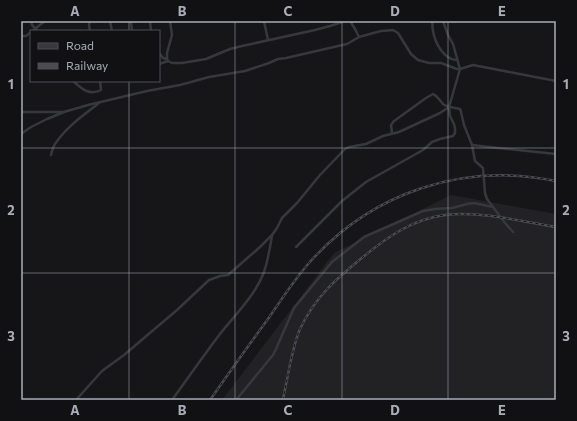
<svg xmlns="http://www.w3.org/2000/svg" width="577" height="421" font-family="Commissioner,sans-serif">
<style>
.built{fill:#222225}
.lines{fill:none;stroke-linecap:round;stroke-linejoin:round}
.minor{stroke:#37383d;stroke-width:2.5}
.rail-casing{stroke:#4a4c52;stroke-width:2.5}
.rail{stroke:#111113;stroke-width:1;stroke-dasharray:3;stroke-linecap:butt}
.grid{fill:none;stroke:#a8adb8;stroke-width:1;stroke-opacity:0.55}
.neatline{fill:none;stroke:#a8adb8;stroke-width:1.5}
.grid-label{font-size:13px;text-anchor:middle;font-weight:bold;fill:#a8adb8}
</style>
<rect width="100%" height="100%" fill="#161618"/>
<!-- built -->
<polygon class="built" points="451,195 556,214 556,400 222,400 334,253"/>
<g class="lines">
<!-- minor -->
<g class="minor">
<polyline points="31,21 32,25 38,31"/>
<polyline points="90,21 89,25 90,31"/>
<polyline points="110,21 112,31"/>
<polyline points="131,21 132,31"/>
<polyline points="150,21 151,31"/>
<polyline points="170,21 172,35 167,53 167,59 168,61 172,63 182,63 206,59 230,49 242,46 315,30 330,26 345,21"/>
<polyline points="264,21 268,40"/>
<polyline points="350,21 355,29 359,37"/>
<path d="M432,21c1,3 0,7 1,10 2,12 11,29 24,29"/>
<polyline points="32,31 45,21"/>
<polyline points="21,36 26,36 31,32"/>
<polyline points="159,53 163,58 167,59"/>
<polyline points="159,64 168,61"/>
<path d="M73,81c9,8 16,15 28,9l-1,-9"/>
<polyline points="21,112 62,112"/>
<path d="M392,133l-1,-8 3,-4 32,-23 7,-4c5,2 6,6 10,10 5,4 11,3 17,5l1,3 3,13 8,20 3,16 8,7 2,25 2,6 18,24 8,9"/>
<polyline points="21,134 31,127 47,119 64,112 88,105 147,91 180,85 209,77 245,71 269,63 278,59 286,58 347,44 359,37 381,31 393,30 398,33 411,54 418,60 429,63 441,63 457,69 460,69 473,65 556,81"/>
<polyline points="472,145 489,147 556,154"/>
<path d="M51,155c1,-4 2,-8 4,-11 11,-17 29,-29 44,-41"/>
<polyline points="296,247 342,201 366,182 423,150 432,142 440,139 453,136 455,133 455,129 454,124 450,116 449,107 460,69 453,44 448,35 443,21"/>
<polyline points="76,400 102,371 124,355 177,310 209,280 220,276 228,275 260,247 272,235 277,228 282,218 297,203 320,175 345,149 349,147 366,144 383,136 399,132 440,113 449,107"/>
<path d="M172,400c16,-22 32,-45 48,-66 15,-19 36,-40 44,-62 4,-12 6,-24 8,-36"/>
<polyline points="236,400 273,355 276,349 294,308 332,262 364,237 423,211 435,209 452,208 467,204 474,203 493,207"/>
</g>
<defs>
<g id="rail">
<path d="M210,400c19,-27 38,-54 58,-81 13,-19 26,-39 41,-56 63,-71 154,-101 247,-82"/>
<path d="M283,400c2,-12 5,-24 7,-36 3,-11 5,-24 10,-35 15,-32 36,-50 63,-72 24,-20 50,-38 82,-42 37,-4 75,6 111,12"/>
</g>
</defs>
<!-- rail casing -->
<use href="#rail" class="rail-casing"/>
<!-- rail -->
<use href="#rail" class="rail"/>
</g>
<!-- grid -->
<path class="grid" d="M129,21v10M235,21v379M342,21v379M448,21v379M129,81v319M21,148h535M21,273h535"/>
<!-- border -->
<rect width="577" height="421" fill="none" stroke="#111113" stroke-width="44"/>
<!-- legend -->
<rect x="30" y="30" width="130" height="52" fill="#111113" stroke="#4d4f55"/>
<rect x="38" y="43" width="20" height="6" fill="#37383d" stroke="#4d4f55"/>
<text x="66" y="50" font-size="12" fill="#a8adb8">Road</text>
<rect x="38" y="63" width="20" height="6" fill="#4a4c52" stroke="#4d4f55"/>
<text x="66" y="70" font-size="12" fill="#a8adb8">Railway</text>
<rect x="22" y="22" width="533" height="377" class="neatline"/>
<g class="grid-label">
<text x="75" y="16">A</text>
<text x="182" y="16">B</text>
<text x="288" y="16">C</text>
<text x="395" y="16">D</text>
<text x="502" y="16">E</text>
<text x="11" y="89">1</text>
<text x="566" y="89">1</text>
<text x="11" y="215">2</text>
<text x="566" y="215">2</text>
<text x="11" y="341">3</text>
<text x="566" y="341">3</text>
<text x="75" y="415">A</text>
<text x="182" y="415">B</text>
<text x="288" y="415">C</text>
<text x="395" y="415">D</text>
<text x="502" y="415">E</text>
</g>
</svg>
